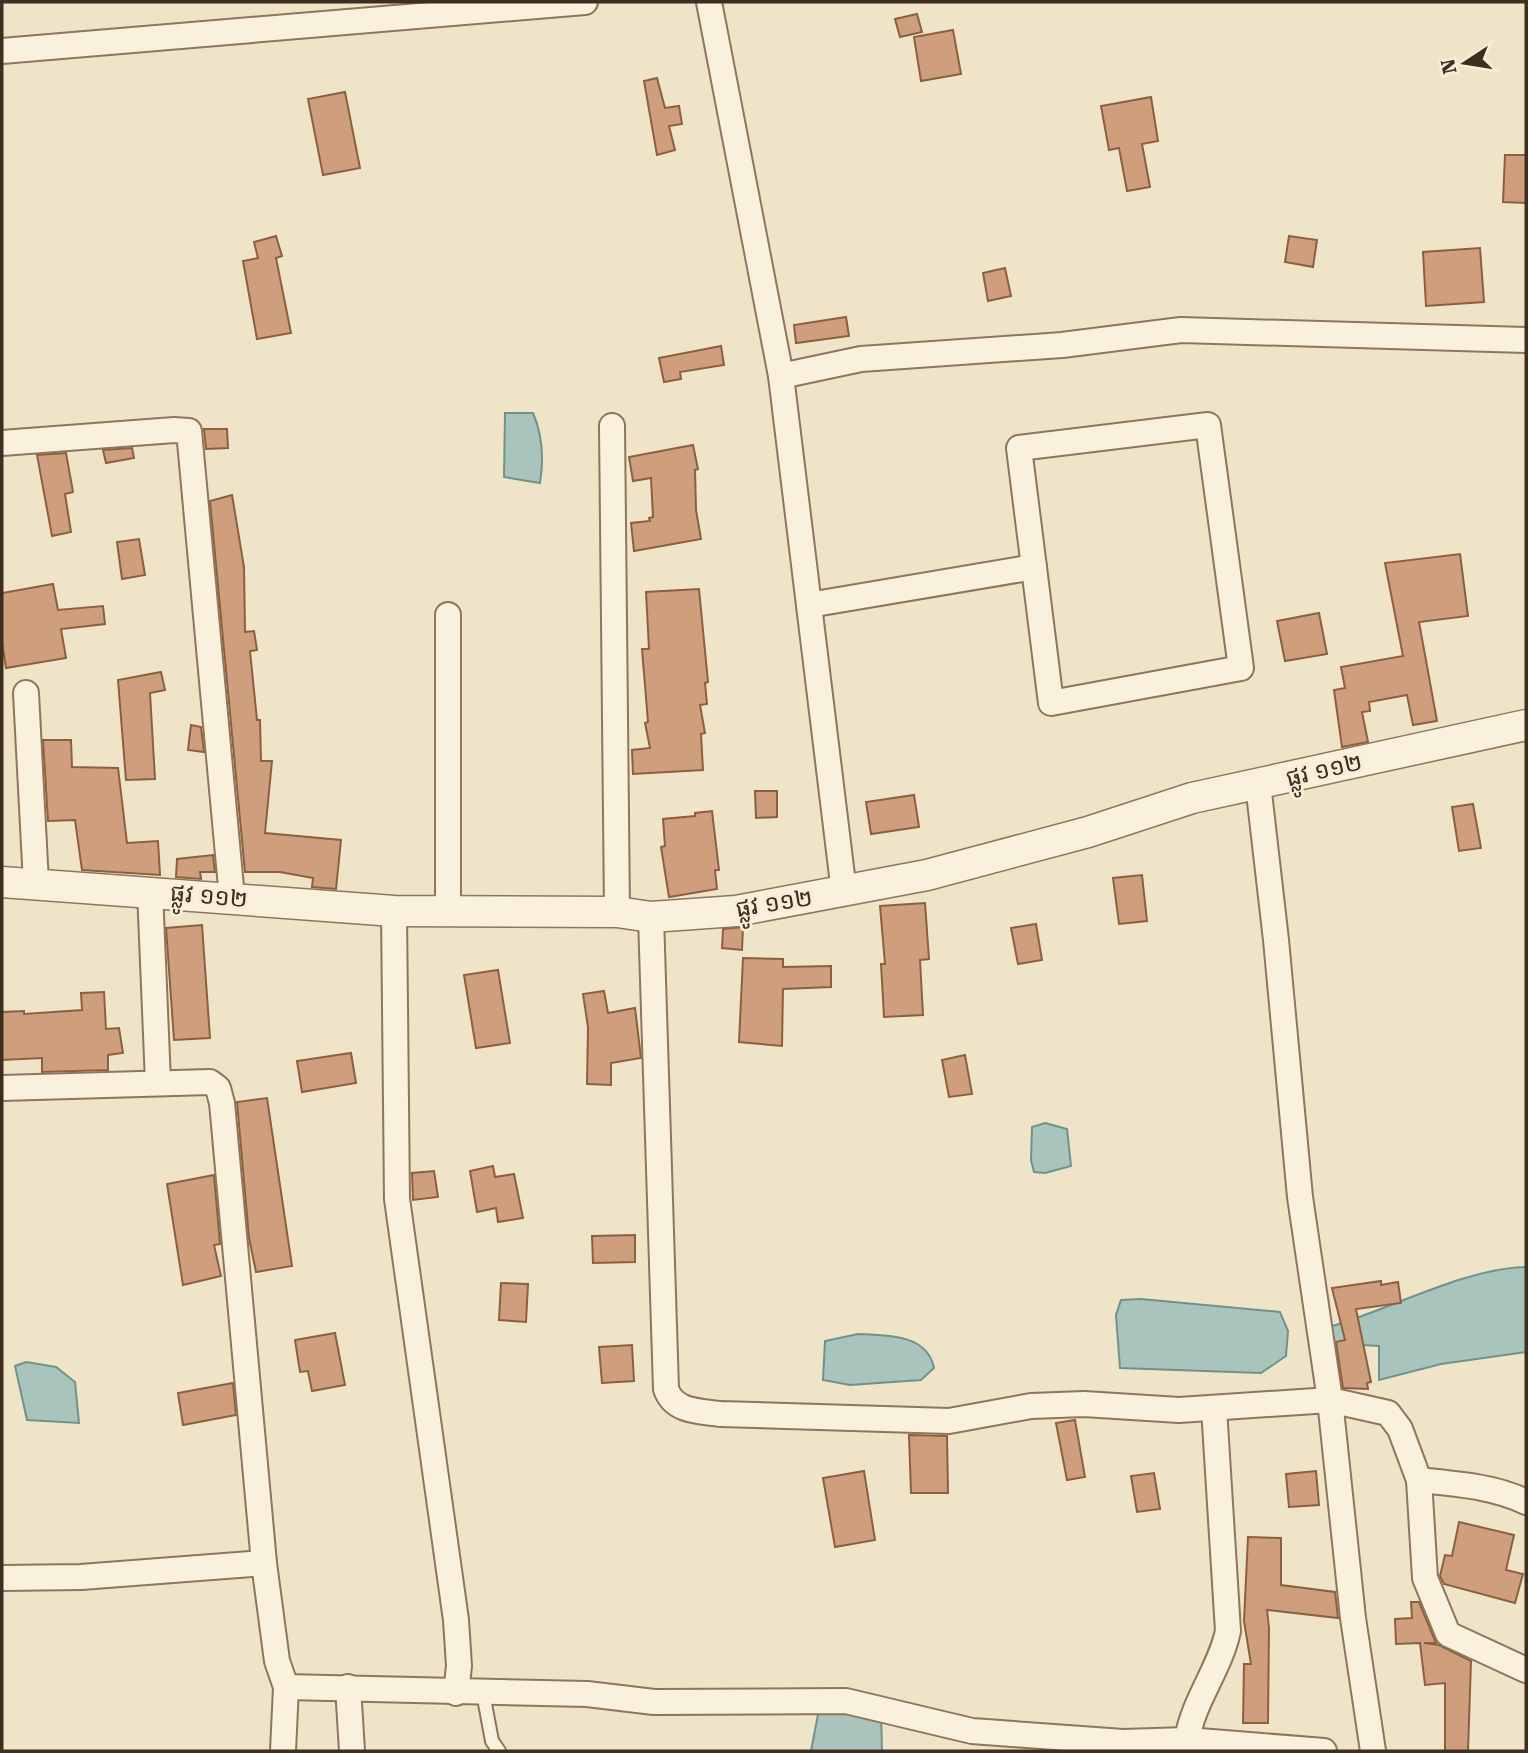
<svg xmlns="http://www.w3.org/2000/svg" width="1528" height="1753" font-family="'Roboto Serif','Noto Sans Khmer',serif">
<style>
.water{fill:#a9c4bc;stroke:#6f938a;stroke-width:2}
.building{fill:#cf9f7d;stroke:#8d5f41;stroke-width:2}
.lines{fill:none;stroke-linecap:round;stroke-linejoin:round}
.service-casing{stroke:#8d765c;stroke-width:16}
.minor-casing{stroke:#8d765c;stroke-width:28}
.tertiary-casing{stroke:#8d765c;stroke-width:33}
.service{stroke:#faf1dc;stroke-width:12}
.minor{stroke:#faf1dc;stroke-width:24}
.tertiary{stroke:#faf1dc;stroke-width:30}
.labels{text-anchor:middle;stroke-width:6;stroke-linejoin:round;paint-order:stroke}
.street-label{font-size:24px;fill:#3d2e20;stroke:#f7eed8}
</style>
<rect width="100%" height="100%" fill="#f0e4c8"/>
<!-- water -->
<g class="water">
<path d="M505,413h28c10,23 11,45 7,70l-36,-6z"/>
<polygon points="1045,1123 1067,1129 1071,1166 1045,1173 1034,1172 1031,1160 1032,1127"/>
<path d="M1526,1267v85l-85,12 -62,16v-34l-51,-3 1,-16c60,-17 136,-59 197,-60z"/>
<polygon points="1141,1299 1280,1312 1288,1331 1286,1356 1261,1373 1120,1368 1116,1315 1121,1300"/>
<path d="M858,1334c29,1 69,0 76,34l-13,12 -71,5 -27,-5 2,-39z"/>
<polygon points="26,1362 56,1367 75,1382 79,1423 27,1420 15,1366"/>
<polygon points="819,1709 881,1712 882,1751 811,1751"/>
</g>
<!-- building -->
<g class="building">
<polygon points="917,14 922,32 900,37 895,19"/>
<polygon points="953,30 961,74 921,81 914,37"/>
<polygon points="657,78 665,108 679,106 682,124 669,126 675,150 657,155 644,81"/>
<polygon points="345,92 360,168 323,175 308,99"/>
<polygon points="1151,97 1158,141 1142,144 1150,187 1127,191 1119,148 1109,150 1101,106"/>
<polygon points="1505,155 1526,155 1526,203 1503,202"/>
<polygon points="276,236 282,256 276,258 291,333 257,339 243,261 258,258 254,242"/>
<polygon points="1289,236 1317,240 1313,267 1285,262"/>
<polygon points="1480,248 1484,302 1426,306 1423,252"/>
<polygon points="1005,268 1011,296 988,301 983,273"/>
<polygon points="846,317 849,336 796,343 794,325"/>
<polygon points="721,346 724,365 680,372 681,379 664,382 659,358"/>
<polygon points="204,429 227,429 228,448 206,449"/>
<polygon points="693,445 698,469 695,470 696,510 701,539 634,551 631,523 650,521 649,518 653,517 651,478 633,481 629,457"/>
<polygon points="132,448 134,458 106,463 103,450"/>
<polygon points="66,453 73,492 65,494 71,532 52,536 37,455"/>
<polygon points="232,495 244,567 245,632 254,631 257,650 250,651 257,720 260,720 261,761 272,761 265,833 341,840 336,889 312,887 313,878 280,872 245,872 210,501"/>
<polygon points="139,539 145,575 122,579 117,542"/>
<polygon points="1460,554 1468,616 1419,622 1437,721 1413,725 1407,695 1369,702 1370,711 1362,712 1368,742 1342,747 1334,690 1345,688 1341,667 1403,656 1385,563"/>
<polygon points="53,584 58,610 103,606 105,624 61,629 66,658 6,668 2,642 2,593"/>
<polygon points="699,589 708,682 705,683 707,704 700,705 705,733 701,734 703,770 633,774 632,750 650,748 645,723 648,722 642,649 649,649 646,592"/>
<polygon points="1319,613 1327,654 1285,661 1277,621"/>
<polygon points="161,672 165,690 150,693 155,779 126,780 118,680"/>
<polygon points="191,725 201,727 204,752 188,750"/>
<polygon points="43,740 71,740 72,767 118,768 127,843 158,841 160,875 82,870 75,820 48,821"/>
<polygon points="755,791 777,791 777,817 756,818"/>
<polygon points="914,795 919,827 871,834 866,802"/>
<polygon points="1473,804 1481,848 1459,851 1452,807"/>
<polygon points="712,811 719,870 715,870 717,889 669,897 661,847 665,846 663,819 695,816 695,813"/>
<polygon points="213,855 215,872 200,872 201,879 176,877 177,859"/>
<polygon points="1142,875 1147,921 1119,924 1113,878"/>
<polygon points="925,903 929,959 920,960 923,1015 884,1017 881,964 885,964 880,906"/>
<polygon points="1036,924 1042,960 1018,964 1011,928"/>
<polygon points="202,925 210,1038 174,1040 166,928"/>
<polygon points="743,927 742,950 722,948 723,929"/>
<polygon points="743,958 783,959 783,967 831,966 831,987 783,989 782,1046 739,1042"/>
<polygon points="498,970 510,1043 476,1048 464,975"/>
<polygon points="604,991 608,1013 635,1008 641,1058 611,1063 611,1085 587,1084 588,1027 583,994"/>
<polygon points="104,992 106,1029 119,1028 123,1053 108,1055 108,1070 42,1072 42,1058 2,1060 2,1012 24,1011 24,1014 82,1010 81,993"/>
<polygon points="351,1053 356,1083 302,1092 297,1061"/>
<polygon points="965,1055 972,1094 949,1097 942,1060"/>
<polygon points="267,1098 292,1266 256,1272 249,1238 237,1102"/>
<polygon points="493,1166 495,1177 514,1174 523,1218 498,1222 496,1208 477,1212 470,1171"/>
<polygon points="434,1171 438,1197 413,1200 412,1173"/>
<polygon points="214,1175 220,1244 214,1245 221,1276 183,1285 167,1184"/>
<polygon points="635,1235 635,1262 593,1263 592,1236"/>
<polygon points="1381,1281 1381,1285 1398,1282 1401,1303 1356,1309 1371,1382 1367,1383 1368,1389 1343,1388 1336,1342 1345,1340 1332,1288"/>
<polygon points="501,1283 528,1284 526,1322 499,1320"/>
<polygon points="335,1333 345,1385 312,1391 308,1371 300,1372 295,1340"/>
<polygon points="632,1345 634,1381 602,1383 599,1347"/>
<polygon points="233,1383 236,1415 183,1425 178,1393"/>
<polygon points="1075,1420 1085,1477 1067,1480 1056,1423"/>
<polygon points="909,1435 947,1436 948,1493 911,1493"/>
<polygon points="864,1471 875,1540 835,1547 823,1478"/>
<polygon points="1316,1471 1319,1505 1289,1507 1286,1474"/>
<polygon points="1154,1473 1160,1509 1137,1512 1131,1476"/>
<polygon points="1459,1522 1514,1535 1506,1570 1523,1574 1515,1603 1444,1584 1440,1576 1445,1555 1452,1556"/>
<polygon points="1248,1537 1281,1538 1281,1585 1335,1592 1338,1618 1267,1610 1269,1628 1268,1723 1243,1723 1244,1664 1251,1664 1244,1621"/>
<polygon points="1411,1602 1419,1602 1436,1643 1424,1643 1439,1645 1471,1661 1468,1751 1445,1751 1445,1683 1425,1685 1420,1643 1396,1644 1395,1619 1412,1618"/>
</g>
<g class="lines">
<defs>
<polyline id="service" points="483,1693 492,1741 499,1751"/>
<g id="minor">
<polyline points="709,2 781,376 844,892"/>
<polyline points="2,51 585,2"/>
<polyline points="781,376 861,359 1062,345 1181,330 1526,340"/>
<polygon points="1208,425 1241,668 1051,703 1019,448"/>
<polyline points="612,426 617,912"/>
<polyline points="2,443 174,430 189,431 232,898"/>
<polyline points="809,605 1034,567"/>
<polyline points="448,615 448,910"/>
<polyline points="26,693 36,883"/>
<polyline points="1258,784 1276,940 1300,1197 1330,1400 1353,1618 1373,1751"/>
<polyline points="150,891 158,1082"/>
<polyline points="394,911 397,1199 456,1620 459,1666 456,1693"/>
<path d="M651,917l15,472c8,23 33,22 54,25l229,7 82,-15 53,-2 95,6 151,-10 58,13 12,16 19,51c35,4 75,6 107,22"/>
<polyline points="2,1088 210,1082 218,1088 222,1103 264,1563 277,1661 286,1687 283,1751"/>
<polyline points="1419,1480 1425,1578 1448,1634 1526,1670"/>
<polyline points="2,1578 81,1577 264,1563"/>
<polyline points="286,1687 587,1694 654,1702 846,1701 972,1731 1123,1742 1187,1740 1324,1751"/>
<polyline points="348,1687 352,1751"/>
<path d="M1187,1740c6,-39 33,-71 41,-109l-14,-223"/>
</g>
<polyline id="tertiary" points="2,882 394,911 617,912 651,917 736,911 927,875 1088,832 1192,798 1526,725"/>
</defs>
<!-- service casing -->
<use href="#service" class="service-casing"/>
<!-- minor casing -->
<use href="#minor" class="minor-casing"/>
<!-- tertiary casing -->
<use href="#tertiary" class="tertiary-casing"/>
<!-- service -->
<use href="#service" class="service"/>
<!-- minor -->
<use href="#minor" class="minor"/>
<!-- tertiary -->
<use href="#tertiary" class="tertiary"/>
</g>
<g class="labels">
<!-- street labels -->
<g class="street-label">
<text transform="translate(1324 770) rotate(-13)" y="8">ផ្លូវ ១១២</text>
<text transform="translate(209 896) rotate(5)" y="8">ផ្លូវ ១១២</text>
<text transform="translate(774 903) rotate(-9)" y="8">ផ្លូវ ១១២</text>
</g>
</g>
<!-- border -->
<rect width="1528" height="1753" fill="none" stroke="#3d2e20" stroke-width="7"/>
<!-- north arrow -->
<g transform="translate(1465 63) rotate(258)" stroke="#f7eed8" stroke-width="5" paint-order="stroke">
<path d="M0-5L12 26L0 18L-12 26Z" fill="#3d2e20"/>
<text y="-10" font-size="19" font-weight="bold" text-anchor="middle" fill="#3d2e20">N</text>
</g>
</svg>
